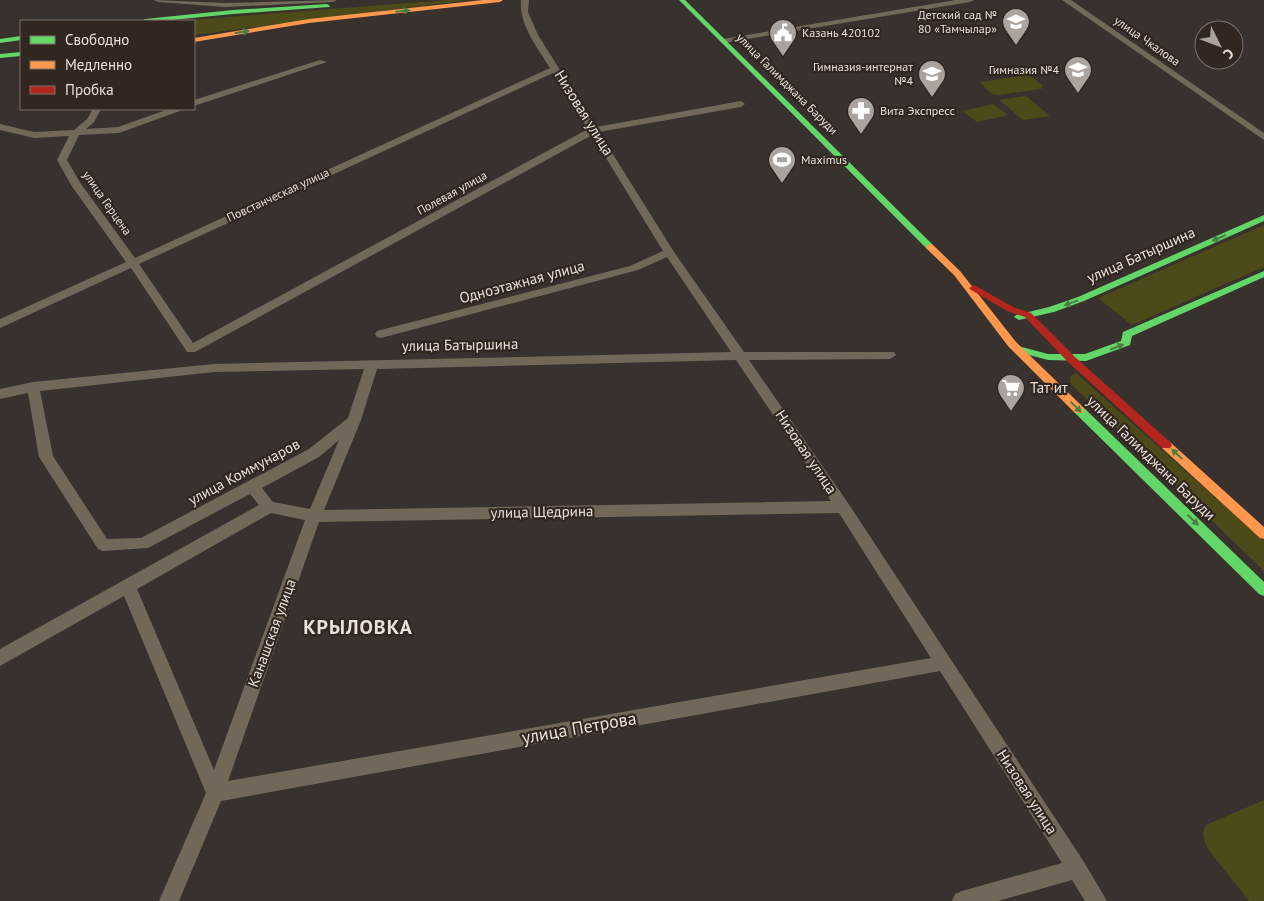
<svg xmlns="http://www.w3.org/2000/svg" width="1264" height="901" font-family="'PT Sans',sans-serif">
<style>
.green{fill:#4b4a18}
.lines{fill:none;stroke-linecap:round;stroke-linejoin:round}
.street{fill:#72685a;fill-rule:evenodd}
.fast{fill:#63d668;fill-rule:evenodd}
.slow{fill:#ff974d;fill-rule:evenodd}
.jam{fill:#b3261e;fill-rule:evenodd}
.oneway{fill:#4a7e44}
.labels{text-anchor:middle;stroke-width:4.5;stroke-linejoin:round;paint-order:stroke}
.far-poi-label{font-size:12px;fill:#e8e0db;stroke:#322620;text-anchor:end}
.far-street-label{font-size:12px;fill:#e8e0db;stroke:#322620}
.street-label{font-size:15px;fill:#e8e0db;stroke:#322620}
.poi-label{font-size:15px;fill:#e8e0db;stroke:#322620;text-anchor:start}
.near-street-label{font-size:18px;fill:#e8e0db;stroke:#322620}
.district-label{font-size:20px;font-weight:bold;letter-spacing:1px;fill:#e8e0db;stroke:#322620}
</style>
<rect width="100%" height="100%" fill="#38312e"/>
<!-- green -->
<g class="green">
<polygon points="447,0 468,0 194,35 194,21 177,21"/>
<polygon points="1026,75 1032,77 1043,86 1041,89 999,95 992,94 981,84 981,82"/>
<polygon points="1026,96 1050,116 1023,120 999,100"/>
<polygon points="993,104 1008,115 977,122 962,111"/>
<polygon points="1264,225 1264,267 1132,325 1098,298"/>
<polygon points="1076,373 1264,541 1264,571 1071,384 1070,377"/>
<path d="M1264,800v101h-15l-41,-52c-4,-8 -7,-16 -2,-24z"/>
</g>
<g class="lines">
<!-- street -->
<g class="street">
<polygon points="154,0 225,3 337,0 333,2 225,7 158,2"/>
<path d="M521,0h8l-1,12 10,23 58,92 145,-26 4,3 -4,3 -142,25 75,120 70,100h150l2,3 -6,4 -141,1 99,143 236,359 23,39h-22l-13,-21 -74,21h-46l3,-7 7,-3 100,-28 -122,-192 -719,130 -42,100h-20l47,-108 -82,-197 -124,70v-17l259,-144 -9,-11 -102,54 -45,3 -5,-2 -59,-92 -11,-64 -28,6v-10l33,-7 181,-18 517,-12 -64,-95 -29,13 -257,68 -4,-1 -2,-3 2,-3 253,-65 33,-15 -71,-116 -397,217h-8l-56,-84 -131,60v-9l126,-57 -55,-77 -14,-25 12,-24 -35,2 -34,-8v-6l34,8 40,-2 13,-11 6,-10h8l-7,13 -8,7 32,-2 51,-18h12l-1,2 -61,22 -40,2 -12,25 14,24 54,74 415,-190c-13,-21 -31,-43 -29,-68zM553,73l35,56 -395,214 -54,-79zM736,360l95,141 -507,9 37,-90 16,-51zM364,369l-16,49 -39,31 -168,89 -34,1 -54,-83 -13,-65 174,-19zM339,440l-29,69 -37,-7 -11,-14 57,-31zM271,513l34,7 -91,250 -77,-181zM839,513l92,145 -703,123 91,-259z"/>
<polygon points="956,0 974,0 970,2 723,43 719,41 723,39"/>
<polygon points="1062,0 1071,0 1264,133 1264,140"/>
<polygon points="320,60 327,62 194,106 194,100"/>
</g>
<!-- fast -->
<g class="fast">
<polygon points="679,0 685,0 933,245 933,249 927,249"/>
<polygon points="327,4 330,6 329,7 233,14 161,21 142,21 145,19 233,10"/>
<polygon points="21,36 21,40 0,43 0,39"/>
<polygon points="21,52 21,56 0,58 0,54"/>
<polygon points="1264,215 1264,221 1084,301 1054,312 1019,320 1014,317 1016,315 1049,307 1078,297"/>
<polygon points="1264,271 1264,277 1132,336 1130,345 1086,361 1048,360 1014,351 1013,349 1018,346 1048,354 1085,354 1121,341 1123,332"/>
<polygon points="1079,406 1083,407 1264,582 1264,596 1259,594 1075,413 1074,410 1075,407"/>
</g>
<!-- slow -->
<g class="slow">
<polygon points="483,0 503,0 500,2 309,23 194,42 194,38 309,19"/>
<polygon points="930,244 933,245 960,271 1016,342 1083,407 1084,410 1083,413 1075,413 1008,346 954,275 927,249 926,247"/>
<polygon points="1166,441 1170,442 1264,527 1264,539 1260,538 1162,448 1160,445"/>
</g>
<!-- jam -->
<polygon class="jam" points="974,285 1013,307 1031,313 1075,357 1170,442 1172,445 1170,448 1162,448 1067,361 1025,317 1007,311 971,290 969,288"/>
</g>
<!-- one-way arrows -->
<defs><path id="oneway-solid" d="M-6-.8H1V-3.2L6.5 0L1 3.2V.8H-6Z" transform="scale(1.25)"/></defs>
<g class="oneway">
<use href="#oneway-solid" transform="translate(403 11) rotate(-6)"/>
<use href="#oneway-solid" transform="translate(242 32) rotate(-9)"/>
<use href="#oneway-solid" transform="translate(1219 238) rotate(156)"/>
<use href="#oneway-solid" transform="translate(1071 303) rotate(160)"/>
<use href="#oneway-solid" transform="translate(1117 347) rotate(-21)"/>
<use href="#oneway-solid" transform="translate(1076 407) rotate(44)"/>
<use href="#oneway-solid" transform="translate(1177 454) rotate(-137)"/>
<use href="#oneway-solid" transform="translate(1193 520) rotate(44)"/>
</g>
<!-- icons -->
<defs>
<symbol id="school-pin" viewBox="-11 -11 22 30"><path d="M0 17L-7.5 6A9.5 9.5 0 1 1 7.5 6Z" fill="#aaa39e" stroke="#322620"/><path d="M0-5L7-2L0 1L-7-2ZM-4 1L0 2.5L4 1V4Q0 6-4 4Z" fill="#fff"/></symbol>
<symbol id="civic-pin" viewBox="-11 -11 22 30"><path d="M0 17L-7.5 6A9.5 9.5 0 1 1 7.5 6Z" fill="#aaa39e" stroke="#322620"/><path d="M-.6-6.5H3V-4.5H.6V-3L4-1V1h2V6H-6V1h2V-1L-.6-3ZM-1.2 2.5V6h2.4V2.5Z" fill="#fff"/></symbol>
<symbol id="pharmacy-pin" viewBox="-11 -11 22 30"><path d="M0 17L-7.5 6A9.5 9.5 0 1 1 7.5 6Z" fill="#aaa39e" stroke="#322620"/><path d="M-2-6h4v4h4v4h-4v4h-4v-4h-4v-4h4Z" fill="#fff"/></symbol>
<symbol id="stadium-pin" viewBox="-11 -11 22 30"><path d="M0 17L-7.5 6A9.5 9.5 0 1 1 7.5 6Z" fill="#aaa39e" stroke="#322620"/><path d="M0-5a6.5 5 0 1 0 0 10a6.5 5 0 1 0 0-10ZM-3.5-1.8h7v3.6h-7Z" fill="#fff"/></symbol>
<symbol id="supermarket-pin" viewBox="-11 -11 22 30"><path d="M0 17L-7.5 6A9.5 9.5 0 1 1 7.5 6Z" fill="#aaa39e" stroke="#322620"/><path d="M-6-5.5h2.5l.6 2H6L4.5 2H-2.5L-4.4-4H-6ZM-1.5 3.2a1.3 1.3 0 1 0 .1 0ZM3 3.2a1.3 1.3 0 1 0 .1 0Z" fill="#fff"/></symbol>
</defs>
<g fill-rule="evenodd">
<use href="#school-pin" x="1000" y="6" width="32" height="43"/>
<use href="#civic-pin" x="767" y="17" width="32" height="43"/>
<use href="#school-pin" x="1062" y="54" width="32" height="43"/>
<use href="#school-pin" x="916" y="58" width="32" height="43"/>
<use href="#pharmacy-pin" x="845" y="95" width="32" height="43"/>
<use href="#stadium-pin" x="766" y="144" width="32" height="43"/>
<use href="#supermarket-pin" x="995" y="372" width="32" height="43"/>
</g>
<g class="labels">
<!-- far-poi labels -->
<g class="far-poi-label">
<text x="997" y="19">Детский сад №<tspan x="997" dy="14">80 «Тамчылар»</tspan></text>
<text x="802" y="37" text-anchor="start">Казань 420102</text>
<text x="913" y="71">Гимназия-интернат<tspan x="913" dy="14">№4</tspan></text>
<text x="1059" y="74">Гимназия №4</text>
<text x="880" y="115" text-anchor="start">Вита Экспресс</text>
<text x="801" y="164" text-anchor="start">Maximus</text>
</g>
<!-- far-street labels -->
<g class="far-street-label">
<text transform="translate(1147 41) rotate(35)" y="4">улица Чкалова</text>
<text transform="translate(787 84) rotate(45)" y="4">улица Галимджана Баруди</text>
<text transform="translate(452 193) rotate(-29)" y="4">Полевая улица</text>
<text transform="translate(278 195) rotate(-25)" y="4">Повстанческая улица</text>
<text transform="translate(107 203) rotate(55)" y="4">улица Герцена</text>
</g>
<!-- street labels -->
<g class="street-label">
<text transform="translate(584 113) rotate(58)" y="5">Низовая улица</text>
<text transform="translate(1141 255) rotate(-24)" y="5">улица Батыршина</text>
<text transform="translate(522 282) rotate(-15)" y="5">Одноэтажная улица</text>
<text transform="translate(460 345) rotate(-1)" y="5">улица Батыршина</text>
<text transform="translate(806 452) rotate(56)" y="5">Низовая улица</text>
<text transform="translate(1151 458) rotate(44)" y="5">улица Галимджана Баруди</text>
<text transform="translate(244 472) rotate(-28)" y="5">улица Коммунаров</text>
<text transform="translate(542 512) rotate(-1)" y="5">улица Щедрина</text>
<text transform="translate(272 633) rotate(-70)" y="5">Канашская улица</text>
<text transform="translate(1027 792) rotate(57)" y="5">Низовая улица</text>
</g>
<!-- poi labels -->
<g class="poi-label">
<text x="1030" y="393">Тат ит</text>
</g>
<!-- near-street labels -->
<g class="near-street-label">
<text transform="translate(579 728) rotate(-10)" y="6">улица Петрова</text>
</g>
<!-- district labels -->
<g class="district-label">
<text x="358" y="634">КРЫЛОВКА</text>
</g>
</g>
<!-- legend -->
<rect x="20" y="20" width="175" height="90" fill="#322620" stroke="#7b706b"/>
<rect x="30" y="36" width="25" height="8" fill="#63d668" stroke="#7b706b"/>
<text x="65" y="45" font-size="15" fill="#e8e0db">Свободно</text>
<rect x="30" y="61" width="25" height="8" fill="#ff974d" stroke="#7b706b"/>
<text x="65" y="70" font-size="15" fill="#e8e0db">Медленно</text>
<rect x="30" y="86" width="25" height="8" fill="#b3261e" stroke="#7b706b"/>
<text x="65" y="95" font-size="15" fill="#e8e0db">Пробка</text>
<!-- north arrow -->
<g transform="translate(1219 45) rotate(132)"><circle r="24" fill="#322620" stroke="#7b706b"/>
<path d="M0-4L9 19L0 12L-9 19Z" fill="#aaa39e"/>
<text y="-8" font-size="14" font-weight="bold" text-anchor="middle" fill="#e8e0db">С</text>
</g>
</svg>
